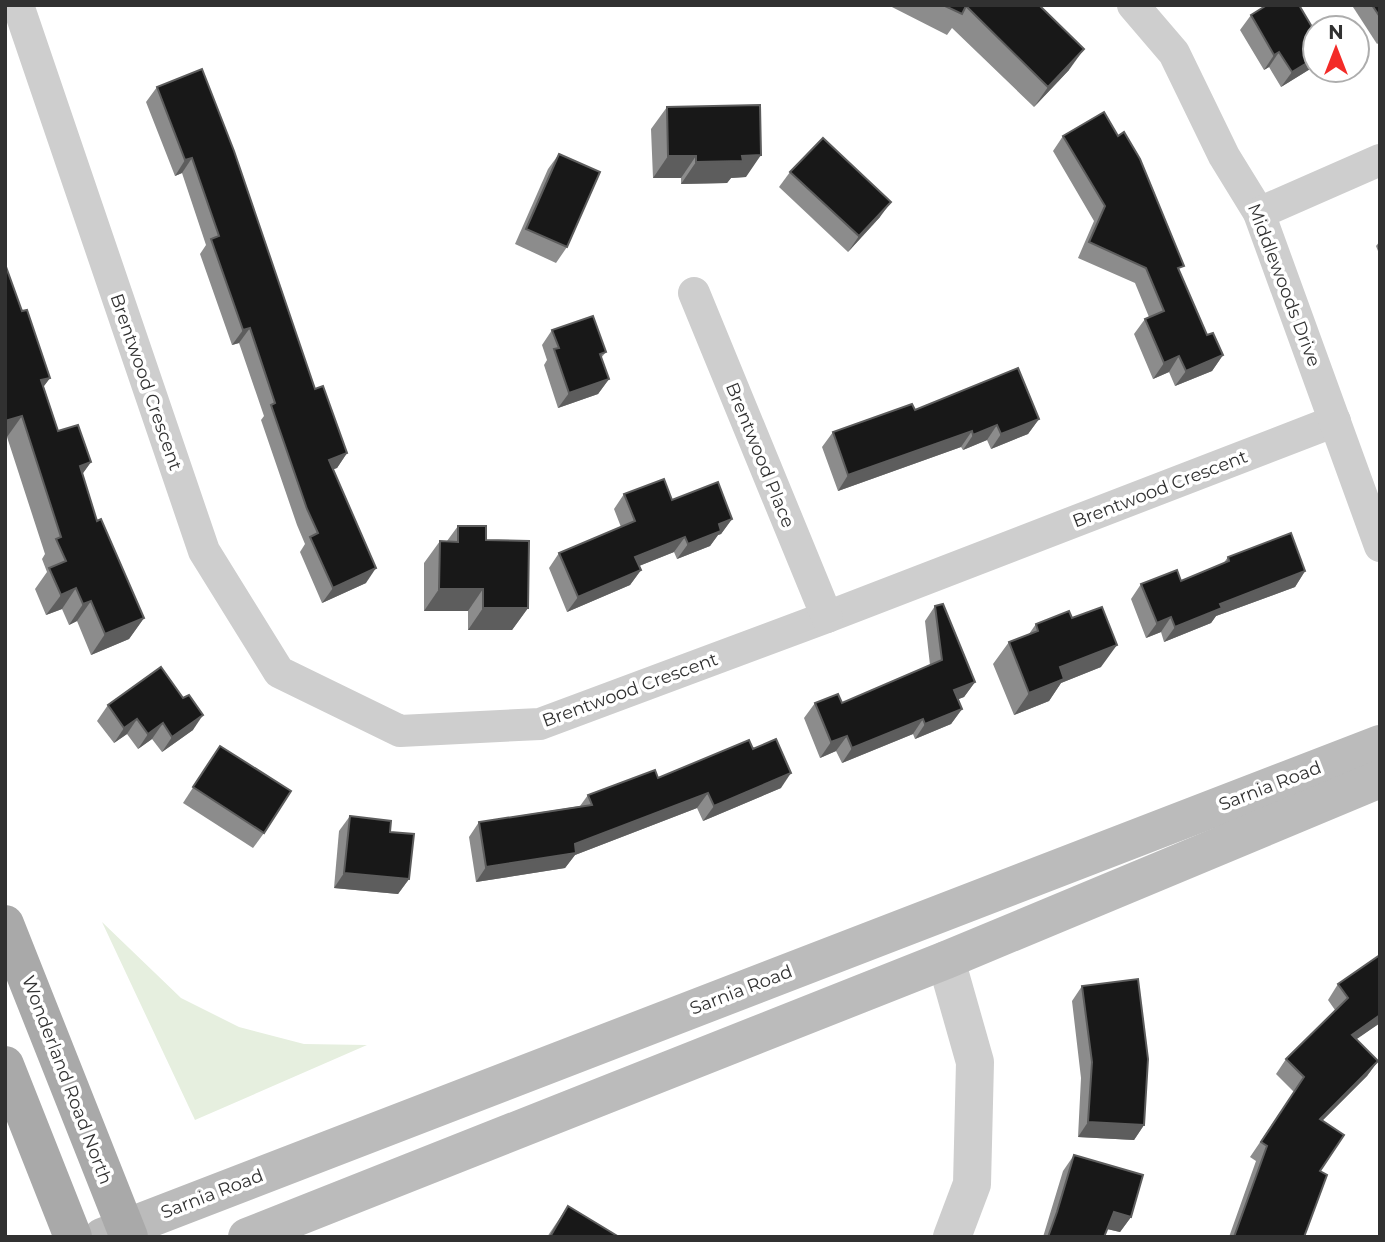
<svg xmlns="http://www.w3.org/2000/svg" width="1385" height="1242" font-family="Montserrat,sans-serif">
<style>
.green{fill:#e6efdf}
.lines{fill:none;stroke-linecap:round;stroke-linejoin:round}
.minor{stroke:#cecece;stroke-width:32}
.tertiary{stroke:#cecece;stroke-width:38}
.secondary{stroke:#bbb;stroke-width:38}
.primary{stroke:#a9a9a9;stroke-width:38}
.wall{fill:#8c8c8c}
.shaded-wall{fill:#5d5d5d}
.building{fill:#181818;stroke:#5d5d5d;stroke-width:2}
.labels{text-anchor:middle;stroke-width:7;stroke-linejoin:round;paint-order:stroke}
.street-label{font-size:18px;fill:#313131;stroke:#fff}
</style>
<rect width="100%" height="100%" fill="#fff"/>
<!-- green -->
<polygon class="green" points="102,922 181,998 239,1027 304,1044 367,1045 195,1120"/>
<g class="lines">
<!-- minor -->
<g class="minor">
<polyline points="18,5 204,551 279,672 400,731 540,724 827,617 1335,421"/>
<polyline points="1133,5 1174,53 1224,156 1259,213 1380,546"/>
<polyline points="1259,213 1380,160"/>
<polyline points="694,293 827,617"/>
</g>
<!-- tertiary -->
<polyline class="tertiary" points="946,960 975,1062 972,1184 952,1237"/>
<!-- secondary -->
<g class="secondary">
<polyline points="102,1237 1380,744"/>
<polyline points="247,1237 946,960 1380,779"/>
</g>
<!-- primary -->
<g class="primary">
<polyline points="5,924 129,1237"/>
<polyline points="5,1065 73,1237"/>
</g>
</g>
<!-- wall -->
<g class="wall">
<polygon points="888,5 1039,5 1069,70 1034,107 952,28 947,35"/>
<polygon points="1355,5 1380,5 1380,42 1377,44 1353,7"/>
<polygon points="1251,15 1315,32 1315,66 1281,87 1269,67 1264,70 1240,30"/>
<polygon points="157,87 347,453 337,468 333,469 366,583 322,603 300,552 305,544 297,525 261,420 264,416 239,343 232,345 200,254 206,245 182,173 175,176 146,102"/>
<polygon points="667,107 746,177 731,178 727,183 681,184 681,178 653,178 651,129"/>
<polygon points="1063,136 1179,272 1207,335 1223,355 1212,371 1175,386 1169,372 1153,379 1134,334 1145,319 1149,317 1135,283 1078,258 1094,221 1053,151"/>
<polygon points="559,154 567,247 556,263 515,244 548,169"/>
<polygon points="790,172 880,217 848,252 779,187"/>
<polygon points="1380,241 1380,256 1376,246"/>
<polygon points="22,311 50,378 43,387 58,431 91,462 82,474 97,521 144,618 129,639 91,655 77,621 69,625 62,609 46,615 35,589 47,572 42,559 45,554 7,437"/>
<polygon points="552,330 606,352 601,358 609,379 598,394 558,408 544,365 547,360 542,345"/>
<polygon points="915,410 1039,419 1028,434 991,449 987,440 963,450 961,447 838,491 822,447 833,432"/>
<polygon points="624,494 672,500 732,519 721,534 718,535 710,546 677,559 674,552 639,566 641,570 630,585 567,612 549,568 559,553 621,527 614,509"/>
<polygon points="458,526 486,540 528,608 512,630 468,630 468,611 424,611 424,563 440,541 447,541"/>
<polygon points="1228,557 1305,571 1295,587 1216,616 1211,623 1164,642 1161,632 1146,638 1131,599 1141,584 1181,581 1223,564"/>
<polygon points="935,606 975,682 964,697 958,699 962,709 951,724 915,739 913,734 842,763 836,751 820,758 804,718 815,703 842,703 930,665 925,621"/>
<polygon points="1072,618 1101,667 1061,683 1049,701 1014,715 993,664 1009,642 1029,634 1036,624"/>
<polygon points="108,705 193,730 162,752 152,739 138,749 127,734 114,743 97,721"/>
<polygon points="220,746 264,833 253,848 183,803"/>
<polygon points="753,749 781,788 703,821 697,808 575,855 565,868 476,882 469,837 479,822 580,806 588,795 658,778"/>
<polygon points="350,816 390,832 409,879 398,894 334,888 339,831"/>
<polygon points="1380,955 1380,1023 1356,1039 1378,1061 1367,1076 1322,1121 1320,1171 1304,1237 1229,1237 1256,1161 1250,1157 1294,1092 1276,1074 1286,1059 1335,1010 1328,1000 1338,984"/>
<polygon points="1082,986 1144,1125 1134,1140 1078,1137 1081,1078 1072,1001"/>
<polygon points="1074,1155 1131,1217 1120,1232 1107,1229 1104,1237 1043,1237 1063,1171"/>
<polygon points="568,1206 619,1237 547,1237"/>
</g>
<!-- shaded-wall -->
<g class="shaded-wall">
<polygon points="1084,49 1069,70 1034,107 1048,87"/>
<polygon points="1279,52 1269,67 1264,70 1274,55"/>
<polygon points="1315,58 1315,66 1281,87 1292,72"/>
<polygon points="761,155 746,177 731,178 727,183 681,184 696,162 742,156"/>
<polygon points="668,156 696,156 681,178 653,178"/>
<polygon points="192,158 182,173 175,176 185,160"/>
<polygon points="891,202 880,217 848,252 859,236"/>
<polygon points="250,328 239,343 232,345 243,330"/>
<polygon points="1223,355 1212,371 1175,386 1186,371"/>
<polygon points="1179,356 1169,372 1153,379 1164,363"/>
<polygon points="50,378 35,398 41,380"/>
<polygon points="609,379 598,394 558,408 569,393"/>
<polygon points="22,416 7,437 5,437 5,421"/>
<polygon points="1039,419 1028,434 991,449 1001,434"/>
<polygon points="997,425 987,440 963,450 973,435"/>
<polygon points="972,431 961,447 838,491 848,475"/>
<polygon points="347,453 337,468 318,475 329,460"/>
<polygon points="91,462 76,483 80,466"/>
<polygon points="732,519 721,534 718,535 710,546 677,559 688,544 719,524"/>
<polygon points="685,537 674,552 624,572 635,557"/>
<polygon points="376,568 366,583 322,603 333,588"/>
<polygon points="641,570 630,585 567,612 578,597"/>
<polygon points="1305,571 1295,587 1216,616 1211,623 1164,642 1175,627 1220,604"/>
<polygon points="76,588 62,609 46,615 61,595"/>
<polygon points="439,589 483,589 468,611 424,611"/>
<polygon points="91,601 77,621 69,625 83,604"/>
<polygon points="483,608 528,608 512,630 468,630"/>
<polygon points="1171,617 1161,632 1146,638 1157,623"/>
<polygon points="144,618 129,639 91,655 105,634"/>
<polygon points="1117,645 1101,667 1061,683 1049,701 1014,715 1029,693 1060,667"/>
<polygon points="975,682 964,697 944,705 954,690"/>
<polygon points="962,709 951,724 915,739 925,724"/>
<polygon points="203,715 193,730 162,752 172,737"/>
<polygon points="137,719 127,734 114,743 124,728"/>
<polygon points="923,719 913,734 842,763 852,748"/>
<polygon points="163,723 152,739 138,749 148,734"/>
<polygon points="847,736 836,751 820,758 831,742"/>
<polygon points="791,773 781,788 703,821 714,806"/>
<polygon points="708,793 697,808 575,855 565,868 476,882 486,867 575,844"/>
<polygon points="344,873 409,879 398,894 334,888"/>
<polygon points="1380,1015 1380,1023 1341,1050 1352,1035"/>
<polygon points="1378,1061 1367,1076 1309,1134 1320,1119"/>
<polygon points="1088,1122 1144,1125 1134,1140 1078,1137"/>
<polygon points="1114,1212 1131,1217 1120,1232 1103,1228"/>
</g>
<!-- building -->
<g class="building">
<polygon points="943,5 1039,5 1084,49 1048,87 966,6 962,14"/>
<polygon points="1267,5 1299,5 1315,32 1315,58 1292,72 1279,52 1274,55 1251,15"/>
<polygon points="1372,5 1380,5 1380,17"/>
<polygon points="202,69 234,151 315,389 323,386 347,453 329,460 376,568 333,588 310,537 318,533 307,509 271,405 275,403 250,328 243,330 211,239 219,236 192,158 185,160 157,87"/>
<polygon points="760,105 761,155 742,156 743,161 696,162 696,156 668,156 667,107"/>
<polygon points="1104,112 1118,136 1124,132 1140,159 1184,266 1178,268 1207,335 1213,333 1223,355 1186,371 1179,356 1164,363 1145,319 1164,311 1146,268 1089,242 1105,206 1063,136"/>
<polygon points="823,138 891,202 859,236 790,172"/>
<polygon points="559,154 600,172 567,247 526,229"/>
<polygon points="5,264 22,311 27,310 50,378 41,380 58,431 78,425 91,462 80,466 97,521 101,519 144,618 105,634 91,601 83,604 76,588 61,595 49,568 66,561 56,539 61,537 22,416 5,421"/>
<polygon points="593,316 606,352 600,354 609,379 569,393 554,349 559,348 552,330"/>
<polygon points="1018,368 1039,419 1001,434 997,425 973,435 972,431 848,475 833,432 912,404 915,410"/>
<polygon points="664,479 672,500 718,482 732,519 719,524 721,531 688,544 685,537 635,557 641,570 578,597 559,553 635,521 624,494"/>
<polygon points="458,526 486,526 486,540 529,541 528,608 483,608 483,589 439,589 440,541 458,542"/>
<polygon points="1291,533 1305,571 1220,604 1222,608 1175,627 1171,617 1157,623 1141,584 1177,570 1181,581 1229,561 1228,557"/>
<polygon points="943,604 975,682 954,690 962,709 925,724 923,719 852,748 847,736 831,742 815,703 838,694 842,703 942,660 935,606"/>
<polygon points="1102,607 1117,645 1060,667 1064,679 1029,693 1009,642 1038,631 1036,624 1069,611 1072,618"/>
<polygon points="161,667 183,698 189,695 203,715 172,737 163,723 148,734 137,719 124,728 108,705"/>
<polygon points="776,739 791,773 714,806 708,793 575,844 576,853 486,867 479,822 592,805 588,795 655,770 658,778 749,740 753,749"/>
<polygon points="220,746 291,791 264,833 193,787"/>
<polygon points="350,816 391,821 390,832 414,834 409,879 344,873"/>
<polygon points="1380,955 1380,1015 1352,1035 1378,1061 1320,1119 1344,1135 1320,1171 1327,1175 1304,1237 1234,1237 1267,1146 1261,1142 1304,1077 1286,1059 1348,998 1338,984"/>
<polygon points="1138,979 1148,1059 1144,1125 1088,1122 1092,1062 1082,986"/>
<polygon points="1074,1155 1143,1175 1131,1217 1114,1212 1104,1237 1048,1237 1057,1212"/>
<polygon points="568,1206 619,1237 550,1237"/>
</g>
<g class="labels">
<!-- street labels -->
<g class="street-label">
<text transform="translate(1284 285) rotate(69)" y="6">Middlewoods Drive</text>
<text transform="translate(146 382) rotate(71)" y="6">Brentwood Crescent</text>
<text transform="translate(760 455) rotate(68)" y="6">Brentwood Place</text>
<text transform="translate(1160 489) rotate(-21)" y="6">Brentwood Crescent</text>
<text transform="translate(630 690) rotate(-20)" y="6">Brentwood Crescent</text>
<text transform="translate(1270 786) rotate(-21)" y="6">Sarnia Road</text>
<text transform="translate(741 990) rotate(-21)" y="6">Sarnia Road</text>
<text transform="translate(67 1080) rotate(69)" y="6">Wonderland Road North</text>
<text transform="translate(212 1194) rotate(-21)" y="6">Sarnia Road</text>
</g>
</g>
<!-- border -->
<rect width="1385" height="1242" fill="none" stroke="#313131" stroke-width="14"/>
<!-- north arrow -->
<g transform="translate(1336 49)"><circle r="33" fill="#ffffff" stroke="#adadad" stroke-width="2"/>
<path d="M0-5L12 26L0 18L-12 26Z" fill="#f32b28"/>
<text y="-10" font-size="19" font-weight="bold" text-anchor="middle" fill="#313131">N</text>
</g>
</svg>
